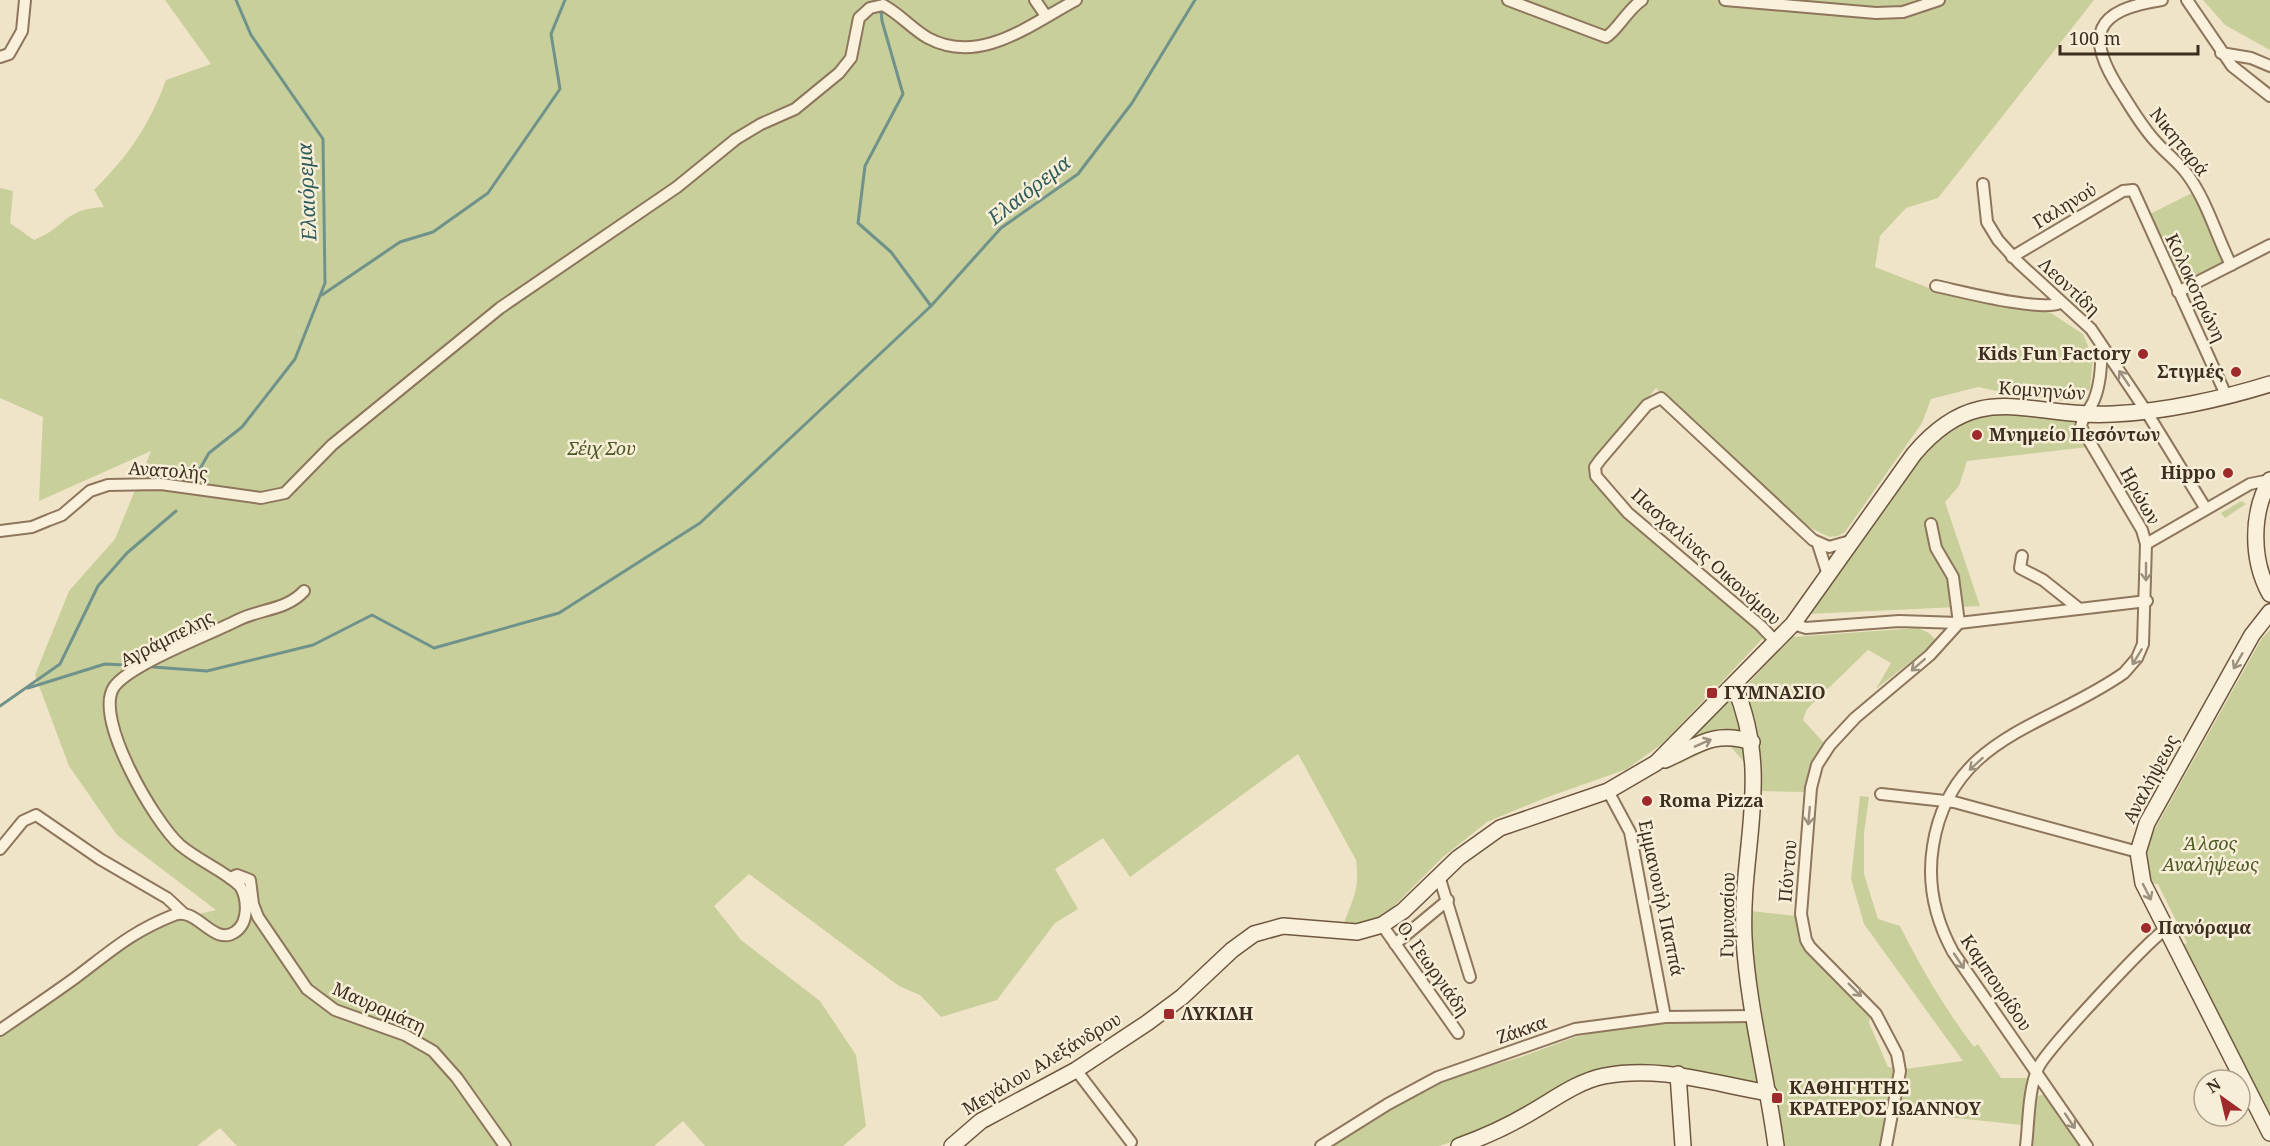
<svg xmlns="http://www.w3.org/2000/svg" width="2270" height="1146" font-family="'Noto Serif',serif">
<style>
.green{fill:#c9cf9b}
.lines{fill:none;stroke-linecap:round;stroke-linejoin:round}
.stream{stroke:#6f938a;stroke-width:3}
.street-casing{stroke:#8d765c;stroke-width:14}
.secondary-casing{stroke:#6f573f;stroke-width:18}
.street{stroke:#faf1dc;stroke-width:10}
.secondary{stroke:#faf1dc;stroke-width:15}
.oneway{stroke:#9c907e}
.poi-dot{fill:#9e2a2b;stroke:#f7eed8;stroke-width:2}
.labels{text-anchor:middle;stroke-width:5;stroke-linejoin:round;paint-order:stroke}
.street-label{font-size:18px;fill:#3d2e20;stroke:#f7eed8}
.poi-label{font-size:18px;font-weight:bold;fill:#3d2e20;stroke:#f7eed8;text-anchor:start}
.park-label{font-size:18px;font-style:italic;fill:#4d5a26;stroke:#f7eed8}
.water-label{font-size:20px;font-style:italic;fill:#2f5d5a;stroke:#f7eed8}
</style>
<rect width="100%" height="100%" fill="#f0e4c8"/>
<!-- green -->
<g class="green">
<path d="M165,0h1929l-156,198 -32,10 -26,28 -5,31 54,21 122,25 32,21 10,24 -3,31 -17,13 -58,-7 -37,-8 -47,12 -9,24 -77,109 -7,4 -9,1 -22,-11 -151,-138 -64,76c19,29 36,57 63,80 26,22 95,68 108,94l-45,48 -5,-1 -9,9 1,5 -42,44 -36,26 -82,29 -58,24 -44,35 -61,61 -24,7 -14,-2c9,-25 16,-34 12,-63l-58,-106 -168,123 -27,-39 -48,31 23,40 -23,14 -58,77 -56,17 -21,-22 -21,-9 -150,-112 -35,32 27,34 79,61 36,54 10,71 -23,20h-138l-22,-25 -29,25h-417l-17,-18 -23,18h-197v-110l75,-53 51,-42 59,-24 31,-7 -99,-75 -48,-69 -34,-91 34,-84 46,-52 36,-88 -112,50 4,-84 -43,-19v-210l13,3 -3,32 24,17c34,-14 29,-31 70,-33l-10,-17c35,-35 55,-64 72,-110l45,-16z"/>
<polygon points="2203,0 2270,0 2270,50 2225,25"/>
<polygon points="2192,193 2226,264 2179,288 2148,215"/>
<polygon points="1996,413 2071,418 2088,447 1967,461 1959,486 1945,502 1980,606 1807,614 1928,445 1960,420"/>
<polygon points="2241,501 2246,504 2225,518 2221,513"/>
<polygon points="1918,628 1929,633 1935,639 1932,645 1876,689 1891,663 1868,650 1807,709 1803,720 1824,743 1812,763 1806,792 1760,791 1760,759 1743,689 1792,637"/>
<polygon points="2270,630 2270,1122 2181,946 2187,943 2158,884 2147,883 2147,848 2151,836 2262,638"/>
<polygon points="1732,696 1742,730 1714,732 1687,742"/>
<polygon points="1719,741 1745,747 1745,763 1731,747 1715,747 1671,768"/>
<path d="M1860,796l9,1 -5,36v41l14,45 22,7c21,42 45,83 74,121l4,-3 23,34h27l-6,47 -122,-13 5,-43 58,-8 -99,-137 -13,-45z"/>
<polygon points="1751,911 1797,916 1801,935 1871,1013 1869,1023 1888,1067 1897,1068 1881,1146 1785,1146 1778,1104 1782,1102 1780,1093 1775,1091 1751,947"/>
<polygon points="1747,1021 1757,1083 1677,1068 1614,1071 1504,1125 1439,1146 1328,1146 1445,1079 1521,1057 1575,1037 1650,1022"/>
<polygon points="2046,1094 2080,1146 2030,1146 2037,1096"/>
</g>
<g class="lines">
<!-- stream -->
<g class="stream">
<polyline points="322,295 400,242 433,232 488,193 560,89 551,34 565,0"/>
<polyline points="931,306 1001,228 1078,174 1132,103 1195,0"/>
<polyline points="197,474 209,453 242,427 295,359 325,283 323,139 251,35 236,0"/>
<polyline points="153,667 207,671 313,645 372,615 434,648 559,613 700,523 931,306 891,252 858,223 865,166 903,94 882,21 880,0"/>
<polyline points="28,688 105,664 124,665"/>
<polyline points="0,706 60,664 98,586 127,553 176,511"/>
</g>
<defs>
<g id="street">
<polyline points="1035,0 1046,16"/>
<path d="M1508,0l98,37c11,-6 21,-27 36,-37"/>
<polyline points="1725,0 1876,13 1903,12 1939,0"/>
<path d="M2162,0c-68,10 -78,35 -41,92 11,17 22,37 37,52 9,10 21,19 29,30 20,27 29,61 44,91"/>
<polyline points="2187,0 2232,66 2270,96"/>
<polyline points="2221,53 2251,58 2270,66"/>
<polyline points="0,57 9,54 22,31 25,0"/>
<polyline points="1983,184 1987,222 1998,240 2018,262 2091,329 2146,411 2206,509"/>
<polyline points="2012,257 2123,191 2133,190 2226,395"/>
<path d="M1936,286c24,5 104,26 124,17"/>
<polyline points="2178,292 2270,245"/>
<path d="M0,531l32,-4 17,-7 13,-5 28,-24 18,-6 53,-1 100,14 24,-5 47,-48 168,-137 177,-121 59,-48 25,-15 34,-15 44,-36 12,-15 8,-40 11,-10 13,-3c17,9 29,24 45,33 52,28 103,-14 148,-38"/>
<polyline points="1818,544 1828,575"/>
<polyline points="2146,544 2250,484 2270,480"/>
<polyline points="2022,556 2020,568 2043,580 2077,607"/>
<polyline points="1793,624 1806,628 1899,621 1959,623 2147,601"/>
<polyline points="1776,642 1761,626 1628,513 1596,476 1595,467 1600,460 1647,405 1661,398 1813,540 1829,547 1854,540"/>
<polyline points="1608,791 1630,832 1665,1017"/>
<polyline points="1881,794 1954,802 2138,852"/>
<polyline points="0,849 23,821 36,815 100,859 167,898 182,912"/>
<polyline points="1439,876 1470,977"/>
<polyline points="230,878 237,875 250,880 253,904 258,917 307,989 335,1010 405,1035 433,1051 457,1078 505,1146"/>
<polyline points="1382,925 1458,1033"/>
<polyline points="1395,944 1448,900"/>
<path d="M0,1030c25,-17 50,-34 75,-52 36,-27 56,-46 99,-63 23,-9 39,32 61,17 14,-9 13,-33 5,-46 -17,-16 -41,-25 -60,-41 -25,-22 -87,-127 -66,-158 16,-23 97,-53 124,-67 22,-11 49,-10 66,-29"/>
<polyline points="1076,1070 1131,1142"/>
<polyline points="1321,1146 1388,1104 1438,1077 1575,1029 1665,1017 1754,1016"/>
<polyline points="1886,1146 1900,1071 1897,1054 1876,1014 1810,947 1806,940 1801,914 1811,788 1817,765 1830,745 1855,718 1930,655 1959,623 1953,577 1936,548 1931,524"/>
<path d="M2026,1146c3,-25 2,-55 12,-78 8,-18 111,-128 128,-139"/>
<path d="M2087,1146l-134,-194c-18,-33 -26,-69 -20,-106 17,-110 115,-119 191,-173l13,-15 6,-14 3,-100 -4,-14 -61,-103c1,-11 9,-17 13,-27 7,-17 7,-36 8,-54"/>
</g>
<g id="secondary">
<path d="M2270,480c-19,33 -19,80 0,114"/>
<polyline points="2270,612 2252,635 2147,823 2138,852 2143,883 2270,1133"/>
<path d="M1734,685c39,91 6,162 10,253 4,70 23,139 32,208"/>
<path d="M1665,760c33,-15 50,-30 87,-18"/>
<polyline points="1678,1074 1683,1146"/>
<path d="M952,1146l29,-25 95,-51 71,-47 35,-26 50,-47 22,-16 29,-8 74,6 25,-7 21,-14 55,-53 42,-30 108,-37 48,-28 137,-139 121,-170c66,-78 115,-35 199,-40 50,-2 109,-15 157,-30"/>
<path d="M1459,1146c25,-9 49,-20 71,-33 23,-13 48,-32 74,-37 57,-11 110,8 165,17"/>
</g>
</defs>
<!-- street casing -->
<use href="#street" class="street-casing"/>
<!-- secondary casing -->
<use href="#secondary" class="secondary-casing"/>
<!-- street -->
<use href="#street" class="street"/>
<!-- secondary -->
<use href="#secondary" class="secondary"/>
</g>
<!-- one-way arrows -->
<defs><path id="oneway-shaft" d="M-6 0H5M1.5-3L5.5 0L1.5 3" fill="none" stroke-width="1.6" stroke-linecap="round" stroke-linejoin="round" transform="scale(1.5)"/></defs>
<g class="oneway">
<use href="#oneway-shaft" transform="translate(2124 378) rotate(-124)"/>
<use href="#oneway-shaft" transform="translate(2146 572) rotate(90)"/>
<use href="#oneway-shaft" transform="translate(2137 657) rotate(121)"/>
<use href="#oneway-shaft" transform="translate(2238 661) rotate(120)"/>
<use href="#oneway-shaft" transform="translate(1918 665) rotate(139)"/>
<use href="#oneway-shaft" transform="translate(1703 743) rotate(-24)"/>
<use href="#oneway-shaft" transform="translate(1976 764) rotate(138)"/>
<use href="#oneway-shaft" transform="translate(1809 816) rotate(95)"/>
<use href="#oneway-shaft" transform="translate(2147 892) rotate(63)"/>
<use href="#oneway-shaft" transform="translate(1959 961) rotate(56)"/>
<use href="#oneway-shaft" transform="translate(1855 990) rotate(45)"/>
<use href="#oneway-shaft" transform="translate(2070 1121) rotate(56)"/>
</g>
<!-- markers -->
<g class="poi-dot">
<circle cx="2143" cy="354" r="6"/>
<circle cx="2236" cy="372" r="6"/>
<circle cx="1977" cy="435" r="6"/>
<circle cx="2228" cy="473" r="6"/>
<rect x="1706" y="687" width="12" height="12" rx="3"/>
<circle cx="1647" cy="801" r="6"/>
<circle cx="2146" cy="928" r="6"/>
<rect x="1163" y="1008" width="12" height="12" rx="3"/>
<rect x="1771" y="1092" width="12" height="12" rx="3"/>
</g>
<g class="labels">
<!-- street labels -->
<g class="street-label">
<text transform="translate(2179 142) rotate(51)" y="6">Νικηταρά</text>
<text transform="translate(2065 206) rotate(-31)" y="6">Γαληνού</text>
<text transform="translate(2069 287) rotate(43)" y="6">Λεοντίδη</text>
<text transform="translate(2195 288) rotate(65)" y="6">Κολοκοτρώνη</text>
<text transform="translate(2042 391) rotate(4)" y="6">Κομνηνών</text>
<text transform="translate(168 471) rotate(4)" y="6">Ανατολής</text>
<text transform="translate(2140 496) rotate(61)" y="6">Ηρώων</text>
<text transform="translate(1706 557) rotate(42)" y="6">Πασχαλίνας Οικονόμου</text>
<text transform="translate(167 639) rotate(-27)" y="6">Αγράμπελης</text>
<text transform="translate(2151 779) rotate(-62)" y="6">Αναλήψεως</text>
<text transform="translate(1788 871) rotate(-85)" y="6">Πόντου</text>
<text transform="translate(1661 898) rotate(78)" y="6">Εμμανουήλ Παππά</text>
<text transform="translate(1728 915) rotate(-89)" y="6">Γυμνασίου</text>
<text transform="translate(1433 969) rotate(55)" y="6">Ο. Γεωργιάδη</text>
<text transform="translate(1996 983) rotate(56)" y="6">Καμπουρίδου</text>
<text transform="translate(379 1008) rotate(24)" y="6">Μαυρομάτη</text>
<text transform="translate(1522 1030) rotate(-19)" y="6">Ζάκκα</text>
<text transform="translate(1042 1064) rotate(-31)" y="6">Μεγάλου Αλεξάνδρου</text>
</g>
<!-- poi labels -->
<g class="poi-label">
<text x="2131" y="360" text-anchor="end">Kids Fun Factory</text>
<text x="2224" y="378" text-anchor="end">Στιγμές</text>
<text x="1989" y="441">Μνημείο Πεσόντων</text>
<text x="2216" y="479" text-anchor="end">Hippo</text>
<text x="1724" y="699">ΓΥΜΝΑΣΙΟ</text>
<text x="1659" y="807">Roma Pizza</text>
<text x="2158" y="934">Πανόραμα</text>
<text x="1181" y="1020">ΛΥΚΙΔΗ</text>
<text x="1789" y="1094">ΚΑΘΗΓΗΤΗΣ<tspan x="1789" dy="21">ΚΡΑΤΕΡΟΣ ΙΩΑΝΝΟΥ</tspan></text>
</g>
<!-- park labels -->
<g class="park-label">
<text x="602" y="455">Σέιχ Σου</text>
<text x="2210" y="850">Άλσος<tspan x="2210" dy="21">Αναλήψεως</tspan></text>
</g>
<!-- water labels -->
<g class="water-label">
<text transform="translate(1029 190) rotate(-38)" y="7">Ελαιόρεμα</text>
<text transform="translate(307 192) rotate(-93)" y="7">Ελαιόρεμα</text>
</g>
</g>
<!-- north arrow -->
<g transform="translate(2222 1098) rotate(326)"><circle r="28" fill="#f7eed8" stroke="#ada18e" stroke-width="1.5"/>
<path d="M0-4.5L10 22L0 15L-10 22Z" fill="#9e2a2b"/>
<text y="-9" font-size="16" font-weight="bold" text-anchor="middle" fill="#3d2e20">N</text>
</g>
<!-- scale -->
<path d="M2060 45v9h138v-9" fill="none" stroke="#3d2e20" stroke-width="3"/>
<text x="2069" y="45" font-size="18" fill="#3d2e20" stroke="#f7eed8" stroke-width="4.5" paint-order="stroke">100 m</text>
</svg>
